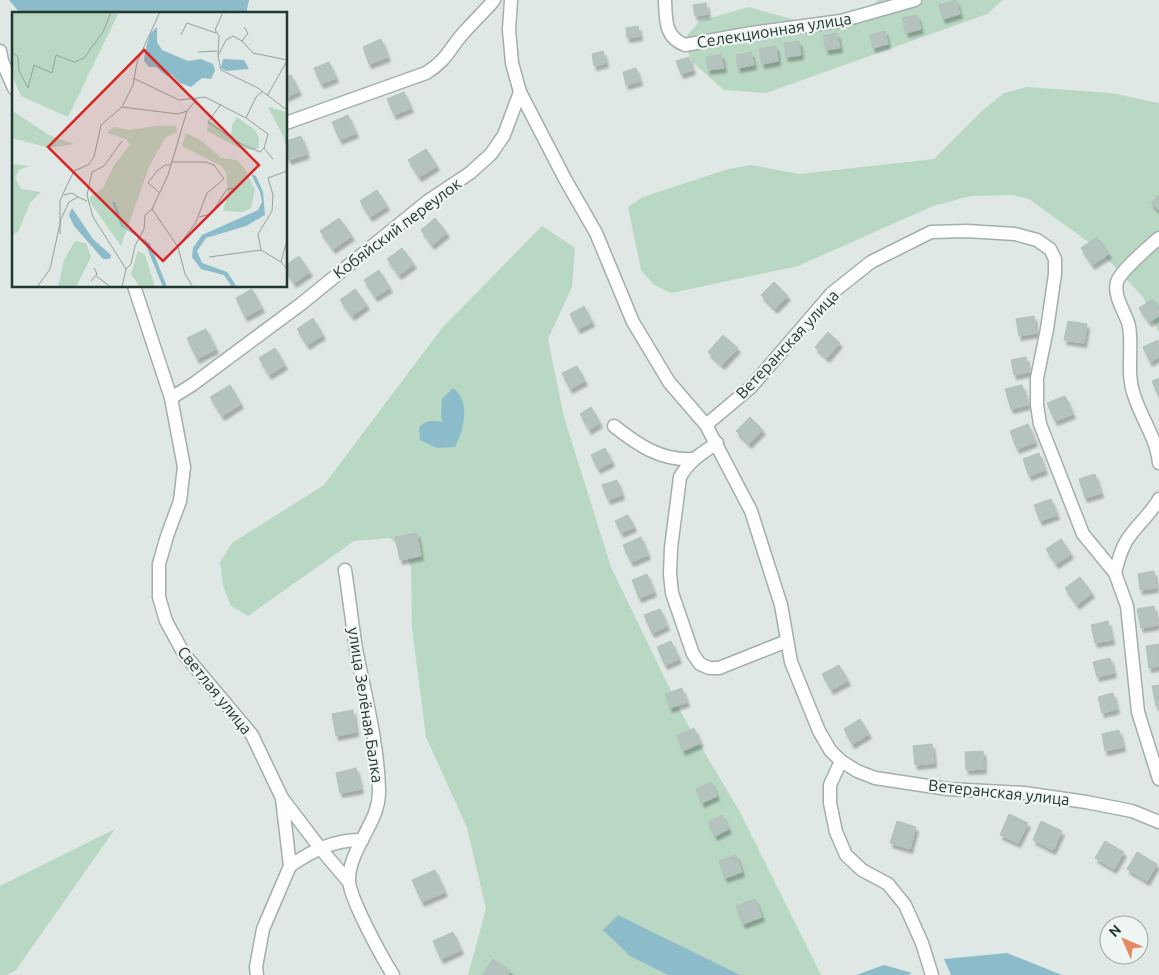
<svg xmlns="http://www.w3.org/2000/svg" width="1159" height="975" font-family="Ubuntu,sans-serif">
<style>
.green{fill:#b9d8c4}
.water{fill:#8cbbc9}
.building{fill:#b4c3be;stroke:#b2c1bc;filter:url(#shadow)}
.lines{fill:none;stroke-linecap:round;stroke-linejoin:round}
.street-casing{stroke:#a3afac;stroke-width:15}
.street{stroke:#fff;stroke-width:12}
.labels{text-anchor:middle;stroke-width:4.5;stroke-linejoin:round;paint-order:stroke}
.street-label{font-size:16px;fill:#223632;stroke:#eff5f2}
.inset-road{fill:none;stroke:#93a19d;stroke-width:1}
.view{fill:#d62828;fill-opacity:0.15;stroke:#d62828;stroke-width:2.5}
.inset-edge{fill:none;stroke:#223632;stroke-width:2.5}
</style>
<defs>
<filter id="shadow"><feDropShadow dx="2.5" dy="4.5" stdDeviation="1" flood-color="#0004"/></filter>
</defs>
<rect width="100%" height="100%" fill="#dfe8e5"/>
<!-- green -->
<g class="green">
<polygon points="878,0 1003,0 987,14 766,93 724,90 692,62 683,40 700,21 749,7 795,20 837,24 862,16"/>
<polygon points="1027,87 1111,93 1159,103 1159,333 1143,297 1098,249 1029,199 1012,195 970,196 933,206 798,266 671,293 654,285 641,270 628,207 643,197 728,169 751,165 799,174 934,159 984,109 1004,93"/>
<polygon points="542,226 575,248 572,287 548,339 564,417 611,567 684,718 740,812 821,975 468,975 486,909 467,828 426,737 412,628 411,567 404,550 390,538 354,541 248,616 231,606 223,586 220,562 232,543 324,485 442,328"/>
<polygon points="115,829 16,970 7,975 0,975 0,886"/>
</g>
<!-- water -->
<g class="water">
<polygon points="9,0 249,0 246,14 232,14 231,10 227,14 21,14"/>
<path d="M453,388c18,13 11,42 2,59l-18,1 -17,-8 -1,-12c7,-9 14,-7 24,-6l-2,-5 1,-18z"/>
<polygon points="618,915 740,975 668,975 630,956 603,930"/>
<polygon points="1007,953 1062,975 951,975 944,959"/>
<polygon points="884,965 912,973 908,975 856,975"/>
</g>
<!-- building -->
<g class="building">
<polygon points="956,0 960,14 943,19 939,5"/>
<polygon points="706,3 708,14 695,16 693,5"/>
<polygon points="917,15 921,29 906,33 902,18"/>
<polygon points="638,26 640,36 627,38 626,28"/>
<polygon points="885,31 888,44 873,48 870,35"/>
<polygon points="837,33 840,48 826,50 823,36"/>
<polygon points="381,39 388,57 369,64 363,47"/>
<polygon points="799,41 801,55 786,57 784,43"/>
<polygon points="776,46 778,61 762,64 759,49"/>
<polygon points="603,51 606,63 594,66 592,54"/>
<polygon points="751,52 754,65 738,68 736,55"/>
<polygon points="721,54 724,68 708,70 706,57"/>
<polygon points="689,57 693,70 681,74 676,61"/>
<polygon points="329,62 336,78 321,84 314,68"/>
<polygon points="636,68 640,81 626,85 623,72"/>
<polygon points="291,75 299,91 286,97 286,77"/>
<polygon points="404,92 411,108 394,115 387,99"/>
<polygon points="348,115 356,133 340,140 332,122"/>
<polygon points="301,136 307,154 289,160 286,153 286,141"/>
<polygon points="426,149 437,166 419,177 408,160"/>
<polygon points="377,190 387,206 370,217 360,201"/>
<polygon points="1159,195 1159,211 1151,203"/>
<polygon points="339,218 352,236 333,249 320,231"/>
<polygon points="435,218 447,233 432,245 421,230"/>
<polygon points="1097,237 1109,254 1092,265 1081,248"/>
<polygon points="402,248 414,264 399,275 387,259"/>
<polygon points="299,256 310,272 294,283 286,272 286,265"/>
<polygon points="379,270 390,288 375,297 364,280"/>
<polygon points="774,282 788,296 775,309 761,295"/>
<polygon points="252,289 262,308 245,317 236,298"/>
<polygon points="355,289 367,305 352,316 340,300"/>
<polygon points="1153,299 1159,308 1159,316 1149,322 1139,308"/>
<polygon points="584,306 592,322 578,329 570,314"/>
<polygon points="1034,316 1036,333 1019,336 1016,319"/>
<polygon points="313,318 323,335 307,345 297,329"/>
<polygon points="1068,321 1087,324 1084,343 1064,340"/>
<polygon points="206,329 216,349 197,359 187,338"/>
<polygon points="828,332 840,343 827,358 815,347"/>
<polygon points="723,335 738,348 722,365 708,352"/>
<polygon points="1158,340 1159,357 1150,362 1143,347"/>
<polygon points="275,348 285,365 269,375 259,358"/>
<polygon points="1026,357 1029,372 1014,375 1011,360"/>
<polygon points="577,366 585,381 570,389 562,373"/>
<polygon points="1159,378 1159,397 1152,381"/>
<polygon points="230,385 241,404 222,416 210,397"/>
<polygon points="1022,385 1028,405 1011,409 1005,389"/>
<polygon points="1065,396 1073,414 1055,421 1047,403"/>
<polygon points="591,407 600,423 589,430 580,414"/>
<polygon points="750,417 763,430 749,444 736,431"/>
<polygon points="1028,424 1035,442 1017,449 1010,431"/>
<polygon points="605,448 612,462 598,469 591,455"/>
<polygon points="1039,453 1045,470 1029,476 1023,459"/>
<polygon points="1095,474 1101,493 1085,498 1079,479"/>
<polygon points="617,480 622,495 608,500 602,485"/>
<polygon points="1051,499 1057,515 1040,521 1034,505"/>
<polygon points="628,515 634,527 621,533 615,521"/>
<polygon points="417,533 421,556 400,560 395,537"/>
<polygon points="641,537 648,555 631,562 623,545"/>
<polygon points="1061,539 1071,554 1056,564 1046,549"/>
<polygon points="1154,571 1156,588 1140,590 1138,574"/>
<polygon points="647,574 654,592 639,598 632,580"/>
<polygon points="1080,577 1092,593 1077,605 1065,588"/>
<polygon points="1154,606 1157,625 1141,628 1137,609"/>
<polygon points="660,609 667,626 652,633 644,615"/>
<polygon points="1108,621 1112,640 1095,643 1091,625"/>
<polygon points="671,641 679,659 665,665 657,647"/>
<polygon points="1159,644 1159,666 1149,668 1146,646"/>
<polygon points="1110,658 1114,673 1097,677 1093,662"/>
<polygon points="839,665 848,681 831,690 822,674"/>
<polygon points="1159,685 1159,706 1156,706 1152,686"/>
<polygon points="682,688 687,702 670,708 665,694"/>
<polygon points="1113,693 1117,709 1102,713 1098,697"/>
<polygon points="353,710 356,732 336,736 332,714"/>
<polygon points="860,719 869,734 852,744 844,729"/>
<polygon points="694,728 701,743 683,751 677,735"/>
<polygon points="1119,730 1123,747 1105,751 1102,734"/>
<polygon points="932,744 934,763 915,765 913,746"/>
<polygon points="983,751 984,769 966,770 965,752"/>
<polygon points="356,768 361,789 340,793 336,773"/>
<polygon points="711,782 717,796 702,803 696,789"/>
<polygon points="1009,814 1028,823 1018,843 1000,835"/>
<polygon points="722,815 729,829 715,836 708,822"/>
<polygon points="897,821 916,827 910,849 890,843"/>
<polygon points="1041,821 1062,831 1053,850 1033,840"/>
<polygon points="1105,841 1124,852 1114,869 1095,858"/>
<polygon points="1137,852 1157,864 1147,881 1127,869"/>
<polygon points="736,855 742,872 725,878 719,861"/>
<polygon points="435,870 445,892 422,902 412,880"/>
<polygon points="755,899 762,917 743,924 736,906"/>
<polygon points="453,932 461,950 441,959 433,941"/>
<polygon points="493,959 511,971 508,975 482,975"/>
</g>
<g class="lines">
<defs>
<g id="street">
<path d="M665,0c1,19 -1,37 20,45l67,-12 89,-12 74,-21"/>
<polyline points="0,51 2,61 14,88"/>
<polyline points="520,92 565,179 596,233 633,322 669,382 706,425 751,511 781,605 791,662 819,731 830,750 841,761 830,785 830,803 836,832 846,855 862,870 888,884 905,905 922,943 932,975"/>
<path d="M286,123l140,-50c23,-14 24,-27 42,-45 8,-9 18,-18 26,-28"/>
<path d="M1159,238c-10,9 -38,32 -42,44 -4,15 9,31 12,44 4,23 -3,47 5,69 7,23 23,44 25,68"/>
<polyline points="134,286 171,398 184,467 180,501 167,536 159,564 159,597 166,621 184,654 252,735 282,798 290,866 263,929 256,967 257,975"/>
<polyline points="171,398 192,385 301,304 428,201 470,173 491,154 504,135 520,92 512,63 509,30 511,0"/>
<polyline points="706,425 751,387 832,293 871,262 931,232 967,231 1015,234 1037,240 1050,249 1055,259 1055,274 1047,329 1037,378 1037,405 1040,424 1083,534 1115,573 1127,606 1138,712 1159,779"/>
<path d="M614,426c24,19 47,35 79,33"/>
<path d="M717,443c-15,10 -28,18 -37,34l-9,71 -1,26 2,19 21,61 7,10 9,4h10l68,-27"/>
<path d="M345,570c4,26 7,52 11,79 9,46 22,94 23,142 0,20 -9,32 -17,49 -6,11 -13,26 -13,39 -1,17 34,80 44,96"/>
<path d="M1115,573c4,-15 7,-28 17,-40 9,-12 20,-21 27,-34"/>
<polyline points="841,761 857,771 875,778 948,789 1024,793 1086,802 1132,811 1159,822"/>
<polyline points="282,798 320,848 348,881"/>
<path d="M290,866c21,-15 45,-27 72,-26"/>
</g>
</defs>
<!-- street casing -->
<use href="#street" class="street-casing"/>
<!-- street -->
<use href="#street" class="street"/>
</g>
<g class="labels">
<!-- street labels -->
<g class="street-label">
<text transform="translate(774 30) rotate(-9)" y="6">Селекционная улица</text>
<text transform="translate(397 228) rotate(-37)" y="6">Кобяйский переулок</text>
<text transform="translate(787 344) rotate(-47)" y="6">Ветеранская улица</text>
<text transform="translate(215 690) rotate(51)" y="6">Светлая улица</text>
<text transform="translate(366 705) rotate(81)" y="6">улица Зелёная Балка</text>
<text transform="translate(999 792) rotate(6)" y="6">Ветеранская улица</text>
</g>
</g>
<!-- overview -->
<g transform="translate(12 12)">
<rect width="275" height="275" fill="#dfe8e5"/>
<path d="M0,0h107l-51,105 -47,-21 -9,-21zM0,90l2,10 35,23 25,9 -24,4 -38,-10zM256,95l19,5v39l-3,-13zM225,105l18,13 4,8v9l-4,3 -14,-1 -34,-18 1,-9h4l19,15 1,-12zM144,114h20l1,6 -12,6 -16,29 -28,79 -31,-44v-5l13,-9 11,-23 16,-20 -4,-6 -19,-6 7,-6 15,3zM174,121l16,8 19,17 16,2 8,9 10,21 -4,18 -8,4 -20,-1 5,-18 -2,-21 -5,-6 -39,-20zM0,152l17,2 -10,4 -4,8 6,11 20,3 -11,11 -12,29 -6,3zM63,229l11,2 5,14 -15,30h-18l6,-27zM126,239l7,4 10,32h-15l-9,-13z" fill="#b9d8c4"/>
<path d="M145,15v15l5,8 26,11 13,-2 12,5 2,7 -4,8 -9,-1 -11,9 -11,-4 -9,-9 -4,2 -11,-9h-7l-5,-6 1,-10 5,-17zM211,47l21,1 5,9 -23,2 -5,-3zM239,162l5,2 7,16 2,23 -19,11 -40,12 -9,13 5,12 25,9 10,15h-5l-8,-12 -23,-6 -9,-12 1,-9 9,-13 56,-25 4,-8 -2,-10zM100,190h3l8,23 15,12 -17,-11zM60,196l21,31 18,16 -1,4h-7l-29,-33 -5,-11zM131,226l7,6 17,43h-4z" fill="#8cbbc9"/>
<path class="inset-road" d="M232,15l4,6 -6,8 11,12 34,7M169,23l6,-12 29,10M230,29l-9,-5 -7,4 -8,16 3,14 37,18 29,22M0,40l6,5 1,14 9,17 6,-23 18,8 4,-18 18,7 10,-4 19,-26 8,-20M186,40l19,-1M206,43l1,-19 -4,-6 8,-18M121,66l46,22 26,-3 41,21 22,16 -4,14 9,11M255,84l20,-35M209,92l-13,18 29,20 23,10 4,-4M110,95l56,7 9,-3 10,-12M234,106l10,-21 6,-5M110,129l-18,25 -12,6 -5,23 6,22 33,52M160,150h33l9,3 10,14 -17,14 -11,29 -18,25 7,27 8,13M147,180l-11,-9 9,-12 8,-6h6M52,183l8,-2 6,4M140,197l26,38M187,205l12,-3 16,-25 11,-1M48,222v-33l7,-16 7,-14 14,-6 6,-8 7,-32 21,-18 11,-22 4,-23 23,-50M275,228l-6,22 6,7M197,245l52,-7M269,250l-20,-12 -3,-16 14,-23 1,-16 -5,-17 19,-7M84,264l15,11M79,269l6,-7 -3,-6M25,275l13,-18 11,-50 8,-17 9,-5 9,4M110,275l4,-18 5,-5 4,-18 9,-17 1,-14 7,-6 16,-34 19,-64"/>
<path class="view" d="M132,38l115,115 -96,96 -115,-114z"/>
<rect width="275" height="275" class="inset-edge"/>
</g>
<!-- north arrow -->
<g transform="translate(1124 940) rotate(315)"><circle r="24" fill="#eff5f2" stroke="#9da9a5"/>
<path d="M0-4L9 19L0 12L-9 19Z" fill="#e38a62"/>
<text y="-8" font-size="14" font-weight="bold" text-anchor="middle" fill="#223632">N</text>
</g>
</svg>
